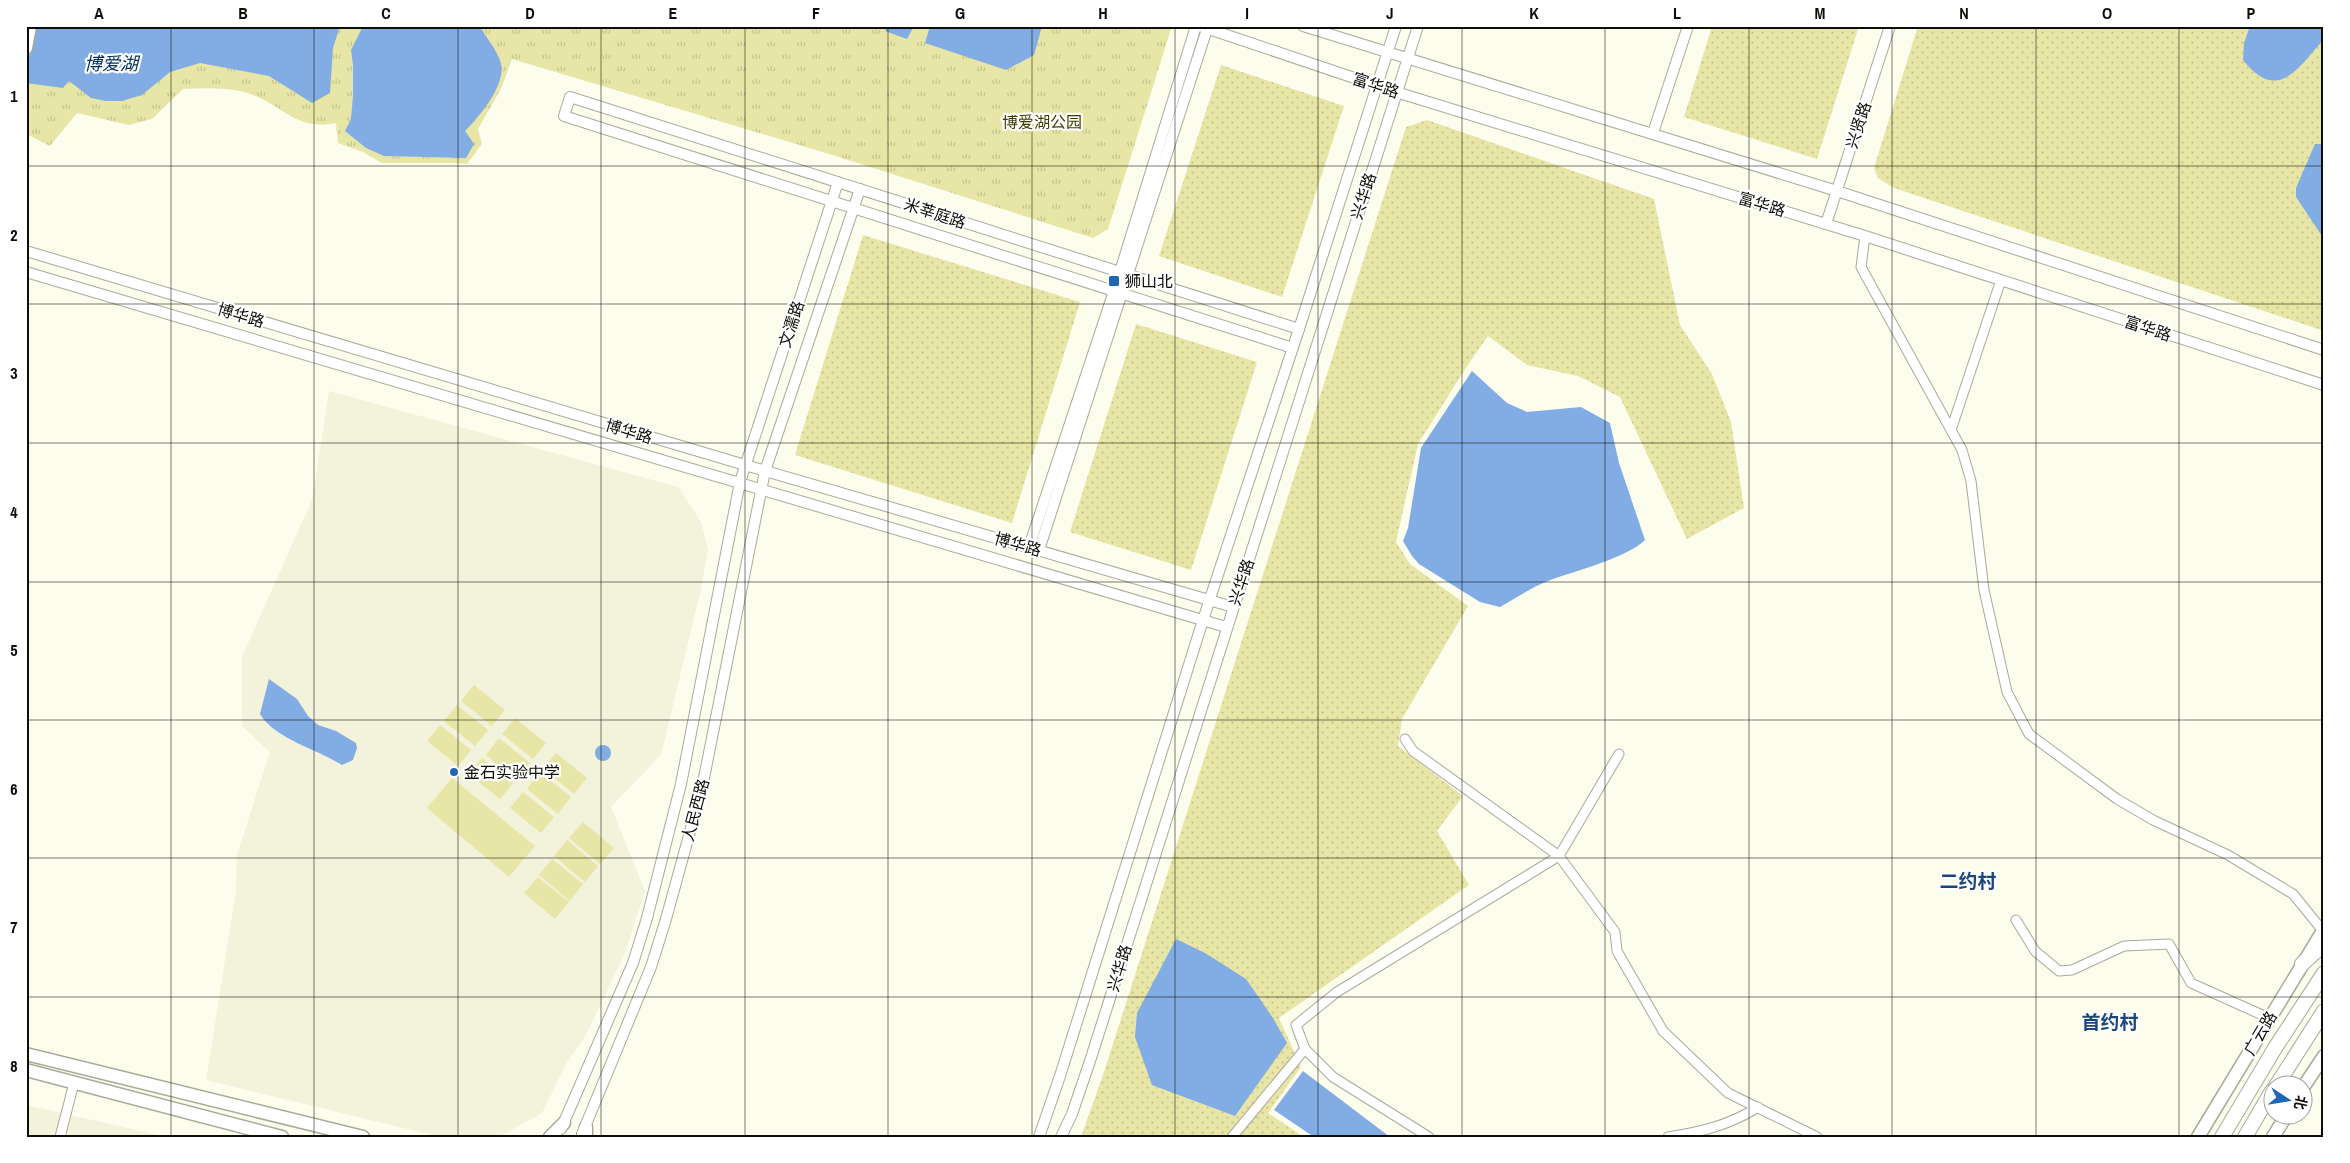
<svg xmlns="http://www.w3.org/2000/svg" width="2350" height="1163" font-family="'Archivo Narrow','Noto Sans SC',sans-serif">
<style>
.built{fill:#f3f2db}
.grass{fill:url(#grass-dots)}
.park{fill:url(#park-tufts)}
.pitch{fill:#e8e6a6}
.water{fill:#81ace4}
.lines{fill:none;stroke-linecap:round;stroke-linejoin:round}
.minor-casing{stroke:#aaaa9b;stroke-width:11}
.tertiary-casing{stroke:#aaaa9b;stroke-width:12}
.secondary-casing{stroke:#aaaa9b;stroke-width:15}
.primary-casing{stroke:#aaaa9b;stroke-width:16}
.minor{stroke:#fff;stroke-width:9}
.tertiary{stroke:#fff;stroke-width:10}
.secondary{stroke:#fff;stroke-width:12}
.primary{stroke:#fff;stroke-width:14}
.grid{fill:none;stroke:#0e0e09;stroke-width:1;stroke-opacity:0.55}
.poi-dot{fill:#2066b6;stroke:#fff;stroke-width:2}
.labels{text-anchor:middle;stroke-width:4.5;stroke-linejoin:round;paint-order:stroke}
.street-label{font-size:16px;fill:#0e0e09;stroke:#fff}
.park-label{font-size:16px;fill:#403d01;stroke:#fff}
.poi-label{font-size:16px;fill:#0e0e09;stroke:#fff;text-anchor:start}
.water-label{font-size:18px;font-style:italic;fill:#002d5e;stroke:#fff}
.quarter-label{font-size:19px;font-weight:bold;fill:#1b467a;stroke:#fff}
.neatline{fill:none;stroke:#0e0e09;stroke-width:2}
.grid-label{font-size:16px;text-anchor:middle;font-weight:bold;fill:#0e0e09}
</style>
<defs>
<pattern id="grass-dots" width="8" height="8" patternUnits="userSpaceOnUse" patternTransform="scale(1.25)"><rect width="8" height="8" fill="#e8e6a6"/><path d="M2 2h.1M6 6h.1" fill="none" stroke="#c6c48e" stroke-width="1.8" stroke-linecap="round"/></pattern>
<pattern id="park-tufts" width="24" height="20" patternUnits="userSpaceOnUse" patternTransform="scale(1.25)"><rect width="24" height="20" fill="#e8e6a6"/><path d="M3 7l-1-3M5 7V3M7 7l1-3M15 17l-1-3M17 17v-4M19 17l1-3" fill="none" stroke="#c6c48e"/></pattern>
</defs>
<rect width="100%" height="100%" fill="#fdfdee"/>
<!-- built -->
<g class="built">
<polygon points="329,391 678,487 701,522 708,550 700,593 661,755 611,807 645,891 625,953 586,1035 566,1064 542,1113 499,1137 440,1137 206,1080 236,891 237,855 270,752 242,726 242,657 312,500"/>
<polygon points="26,1105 167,1137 26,1137"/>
</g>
<!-- grass -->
<g class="grass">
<polygon points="1712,26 1859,26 1817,159 1684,117"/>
<polygon points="1918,26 2324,26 2324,331 1894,188 1878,178 1874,168"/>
<polygon points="1221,65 1344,106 1282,297 1159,256"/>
<polygon points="1427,120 1654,199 1680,325 1712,374 1731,422 1744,508 1687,539 1620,397 1578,376 1527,365 1488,336 1467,366 1418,444 1396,542 1410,564 1468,606 1402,719 1398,746 1463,796 1437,831 1469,885 1279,1018 1301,1067 1268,1113 1304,1137 1081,1137 1104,1072 1406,127"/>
<polygon points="863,235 1080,302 1012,523 795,455"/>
<polygon points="1136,324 1257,362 1191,570 1070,532"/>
</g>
<!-- park -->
<path class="park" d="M26,26h1146l-64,203 -15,9 -267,-85 -314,-94 -11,30 -23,40 4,15 -15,20 -14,-1h-71l-19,-11 -25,-9 -2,-20c-42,9 -55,-21 -92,-31 -19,-5 -41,-4 -61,-3l-31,30 -23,6 -52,-12 -27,33 -24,-12z"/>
<!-- pitch -->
<g class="pitch">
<polygon points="474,685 505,710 492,726 461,701"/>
<polygon points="457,705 488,730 475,746 444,721"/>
<polygon points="515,718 546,743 533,759 502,734"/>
<polygon points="440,725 471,750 458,766 427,741"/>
<polygon points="499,738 530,763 517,780 486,755"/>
<polygon points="556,753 587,778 574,794 543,769"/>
<polygon points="482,758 513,783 500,799 469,774"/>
<polygon points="540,772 571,797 558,814 527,789"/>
<polygon points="452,778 535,846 509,877 427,808"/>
<polygon points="523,792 554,817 541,833 510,808"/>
<polygon points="583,822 614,848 600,864 569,838"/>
<polygon points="567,840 598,866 585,882 554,856"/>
<polygon points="552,859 583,884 570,901 539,875"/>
<polygon points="538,877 569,902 555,919 524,893"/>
</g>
<!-- water -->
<g class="water">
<polygon points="26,26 340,26 333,48 330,93 312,103 269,76 200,63 170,72 142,95 122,101 106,101 91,98 69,81 63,88 26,83"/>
<path d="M363,26h116c7,11 19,25 22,38 5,21 -22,53 -36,67l9,13 -8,14 -82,-2 -18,-8 -21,-17 6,-12 2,-23v-31l-2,-15z"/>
<polygon points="887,26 914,26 907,39 885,31"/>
<polygon points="930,26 1042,26 1034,55 1006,70 925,43"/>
<path d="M2250,26h74v13c-26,29 -46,65 -81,21l1,-17z"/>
<polygon points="2315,144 2324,144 2324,239 2296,197 2296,188"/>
<path d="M1472,371l35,32 20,9 54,-5 29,16 9,40 26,77c-18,18 -71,31 -97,41 -16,6 -32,17 -48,26l-20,-5 -61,-38 -7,-8 -9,-15 5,-13 13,-80z"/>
<path d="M269,679l28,20 11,17 10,9 18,6 20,12 1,5 -4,12 -11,5c-25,-16 -67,-26 -82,-51z"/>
<circle cx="603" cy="753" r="8"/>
<polygon points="1176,939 1205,953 1246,979 1273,1018 1287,1043 1235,1116 1152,1085 1135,1037 1137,1013"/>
<polygon points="1303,1071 1390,1137 1314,1137 1274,1110"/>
</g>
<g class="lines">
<defs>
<g id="minor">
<polyline points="1865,236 1861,267 1962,450 1971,481 1984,590 2007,692 2029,734 2117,799 2153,820 2228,855 2293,894 2323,931"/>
<polyline points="1951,430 2001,280"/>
<polyline points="1405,739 1413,751 1559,856 1619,754"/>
<polyline points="2016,920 2035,951 2059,971 2072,970 2124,946 2169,944 2191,983 2269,1018"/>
<polyline points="60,1137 74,1083"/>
<polyline points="1232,1137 1305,1049"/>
<polyline points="1429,1137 1333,1077 1305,1049 1296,1025 1337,992 1559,856 1615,932 1617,951 1663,1031 1728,1093 1817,1137"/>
<path d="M1668,1137c33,-5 62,-12 90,-30"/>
</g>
<g id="tertiary">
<polyline points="1200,26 1396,92 1865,236 2324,385"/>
<polyline points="1303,26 1837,191 2324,350"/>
<polyline points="1653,133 1688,26"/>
<polyline points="1826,224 1890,26"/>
<polyline points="26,251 745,465 1233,607"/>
<polyline points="26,272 1226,627"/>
<polyline points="1293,348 564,116 570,97 1299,329"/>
<polyline points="1029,547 1114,291 1196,26"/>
<polyline points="1039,550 1208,26"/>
<polyline points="561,1129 633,963 647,918 681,784 740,482 838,182"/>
<polyline points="582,1134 651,967 666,919 702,788 765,471 860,189"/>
<polyline points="1039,1137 1060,1076 1203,620 1299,329 1396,26"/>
<polyline points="1061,1137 1072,1114 1091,1058 1418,26"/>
</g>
<g id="secondary">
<polyline points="26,48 30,26"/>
<polyline points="26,1054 363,1137"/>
<polyline points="26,1070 282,1137"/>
<polyline points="2302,1089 2324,1056"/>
<polyline points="586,1127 586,1137"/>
<polyline points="550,1137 564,1123"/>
<polyline points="2198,1137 2324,929"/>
<polyline points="2273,1137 2286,1116"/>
</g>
<g id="primary">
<polyline points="2302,964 2324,944"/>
<polyline points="2276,1086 2324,1011"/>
<polyline points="2222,1137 2275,1048 2324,973"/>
<polyline points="2245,1137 2272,1091"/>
</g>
</defs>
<!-- minor casing -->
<use href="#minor" class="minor-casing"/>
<!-- tertiary casing -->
<use href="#tertiary" class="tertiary-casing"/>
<!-- secondary casing -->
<use href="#secondary" class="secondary-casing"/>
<!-- primary casing -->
<use href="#primary" class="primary-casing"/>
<!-- minor -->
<use href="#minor" class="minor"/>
<!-- tertiary -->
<use href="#tertiary" class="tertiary"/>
<!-- secondary -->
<use href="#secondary" class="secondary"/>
<!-- primary -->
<use href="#primary" class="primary"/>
</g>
<!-- grid -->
<path class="grid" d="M171,26v1111M314,26v1111M458,26v1111M601,26v1111M745,26v1111M888,26v1111M1032,26v1111M1175,26v1111M1318,26v1111M1462,26v1111M1605,26v1111M1749,26v1111M1892,26v1111M2036,26v1111M2179,26v1111M26,166h2298M26,304h2298M26,443h2298M26,582h2298M26,720h2298M26,858h2298M26,997h2298"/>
<!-- markers -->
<g class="poi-dot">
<rect x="1108" y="275" width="12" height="12" rx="2.5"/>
<circle cx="454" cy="772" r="5"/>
</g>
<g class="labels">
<!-- street labels -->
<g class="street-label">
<text transform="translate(1376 85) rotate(18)" y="6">富华路</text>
<text transform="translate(1858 125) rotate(-72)" y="6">兴贤路</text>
<text transform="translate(1363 196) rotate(-72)" y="6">兴华路</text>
<text transform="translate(1762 204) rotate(17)" y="6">富华路</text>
<text transform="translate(935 213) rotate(18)" y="6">米莘庭路</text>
<text transform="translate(241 315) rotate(17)" y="6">博华路</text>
<text transform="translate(791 324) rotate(-72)" y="6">文濡路</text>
<text transform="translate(2148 328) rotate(18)" y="6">富华路</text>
<text transform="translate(629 431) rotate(17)" y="6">博华路</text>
<text transform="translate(1018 544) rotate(16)" y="6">博华路</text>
<text transform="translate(1241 582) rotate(-72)" y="6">兴华路</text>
<text transform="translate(695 810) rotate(-75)" y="6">人民西路</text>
<text transform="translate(1119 968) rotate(-73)" y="6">兴华路</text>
<text transform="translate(2260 1033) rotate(-59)" y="6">广云路</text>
</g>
<!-- park labels -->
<g class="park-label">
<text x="1042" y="128">博爱湖公园</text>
</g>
<!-- poi labels -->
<g class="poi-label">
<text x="1125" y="287">狮山北</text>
<text x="464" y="778">金石实验中学</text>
</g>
<!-- water labels -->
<g class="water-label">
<text x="111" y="70">博爱湖</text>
</g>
<!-- quarter labels -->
<g class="quarter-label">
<text x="1968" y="888">二约村</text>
<text x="2110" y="1029">首约村</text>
</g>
</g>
<!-- border -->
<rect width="2350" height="1163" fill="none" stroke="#ffffff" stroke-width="55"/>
<!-- north arrow -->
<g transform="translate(2288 1100) rotate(102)"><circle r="24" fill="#ffffff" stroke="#9f9f9d"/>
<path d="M0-4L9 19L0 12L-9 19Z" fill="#2066b6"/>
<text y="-8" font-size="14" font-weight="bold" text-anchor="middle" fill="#0e0e09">北</text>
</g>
<rect x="28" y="28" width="2294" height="1108" class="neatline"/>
<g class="grid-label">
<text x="99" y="19">A</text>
<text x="243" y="19">B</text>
<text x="386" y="19">C</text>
<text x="530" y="19">D</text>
<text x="673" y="19">E</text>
<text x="816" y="19">F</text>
<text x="960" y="19">G</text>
<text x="1103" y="19">H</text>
<text x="1247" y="19">I</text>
<text x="1390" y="19">J</text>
<text x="1534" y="19">K</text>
<text x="1677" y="19">L</text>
<text x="1820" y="19">M</text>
<text x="1964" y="19">N</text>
<text x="2107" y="19">O</text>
<text x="2251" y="19">P</text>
<text x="14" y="102">1</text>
<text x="14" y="241">2</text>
<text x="14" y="379">3</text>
<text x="14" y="518">4</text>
<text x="14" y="656">5</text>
<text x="14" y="795">6</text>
<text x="14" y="933">7</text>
<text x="14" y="1072">8</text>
</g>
</svg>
